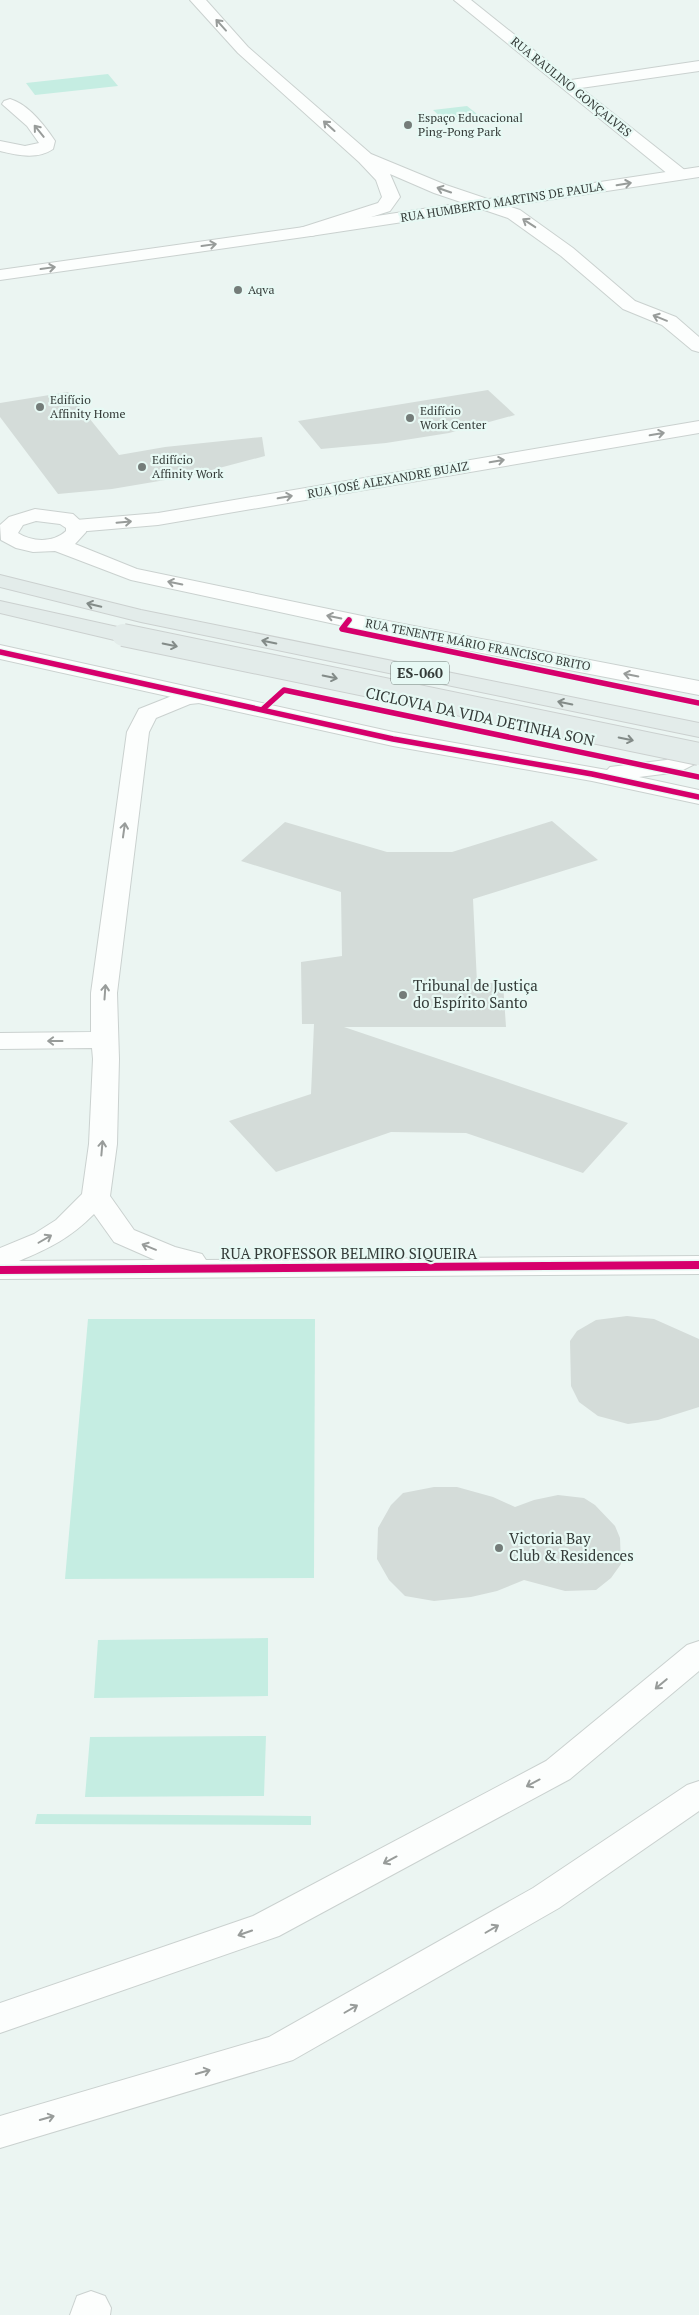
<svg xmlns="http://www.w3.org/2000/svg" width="699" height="2315" font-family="'PT Serif',serif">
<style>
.green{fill:#c5ede2}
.building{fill:#d4dcd9}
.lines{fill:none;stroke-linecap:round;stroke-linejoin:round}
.minor-casing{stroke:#cad1cf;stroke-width:2}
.tertiary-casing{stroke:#cad1cf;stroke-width:2}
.secondary-casing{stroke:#cad1cf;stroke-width:2}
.primary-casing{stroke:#cbd0cf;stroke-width:2}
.minor{fill:#fcfefd;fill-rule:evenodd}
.tertiary{fill:#fcfefd;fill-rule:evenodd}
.secondary{fill:#fcfefd;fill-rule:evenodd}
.primary{fill:#e3ecea;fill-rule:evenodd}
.primary-bridge-casing{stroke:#cbd0cf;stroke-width:24;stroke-linecap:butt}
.primary-bridge{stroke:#e3ecea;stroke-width:22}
.cycleway-far1-casing{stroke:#e7f9f4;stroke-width:8}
.cycleway-casing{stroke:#e7f9f4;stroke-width:11}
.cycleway-far1{stroke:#d6006c;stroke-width:5.5}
.cycleway{stroke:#d6006c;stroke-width:8}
.oneway{stroke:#989c9a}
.oneway2{stroke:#838b88}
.poi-dot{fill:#747c79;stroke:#e7f9f4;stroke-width:2}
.labels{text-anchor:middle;stroke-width:4.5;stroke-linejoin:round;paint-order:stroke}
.far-street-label{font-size:12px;fill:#343b38;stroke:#e7f9f4}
.far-poi-label{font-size:12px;fill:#343b38;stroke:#e7f9f4;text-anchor:start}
.shield{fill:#e7f9f4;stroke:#6a7470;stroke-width:1}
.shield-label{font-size:14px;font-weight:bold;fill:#343b38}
.street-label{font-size:15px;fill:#343b38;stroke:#e7f9f4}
.poi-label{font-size:15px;fill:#343b38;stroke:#e7f9f4;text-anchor:start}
</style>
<rect width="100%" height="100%" fill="#ebf5f2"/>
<!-- green -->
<g class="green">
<polygon points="108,74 118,86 35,95 26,83"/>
<polygon points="467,106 477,114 443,119 433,110"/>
<polygon points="88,1319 315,1319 314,1578 65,1579"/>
<polygon points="268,1638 268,1696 94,1698 98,1640"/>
<polygon points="266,1736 264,1796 85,1797 90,1737"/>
<polygon points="37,1814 311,1816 311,1825 35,1824"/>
</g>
<!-- building -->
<g class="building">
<polygon points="488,390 515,415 449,433 386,443 321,449 298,421"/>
<polygon points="68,392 119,455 165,447 262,437 265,456 189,476 112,489 58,494 0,417 0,403"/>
<polygon points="552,821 598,860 473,899 477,983 503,983 506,1027 344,1027 628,1123 583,1173 466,1133 391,1132 276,1172 229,1121 311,1094 314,1024 302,1024 301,962 342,956 341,892 241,861 285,822 387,852 452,852"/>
<polygon points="627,1316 654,1319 699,1339 699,1407 658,1420 628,1424 598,1416 579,1402 571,1386 570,1341 577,1331 596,1320"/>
<polygon points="434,1487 457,1487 493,1497 515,1507 534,1500 558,1495 584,1498 595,1505 615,1526 620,1538 621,1564 611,1578 596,1590 565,1591 524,1580 497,1591 471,1597 434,1601 405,1596 389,1580 377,1559 378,1528 391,1505 403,1493"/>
</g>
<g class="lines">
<defs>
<g id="minor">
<polygon points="190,0 206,0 248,47 371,154 446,185 520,210 573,248 635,301 676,317 699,337 699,352 692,350 662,325 623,309 561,256 508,218 434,193 390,174 400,197 390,211 312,236 300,236 297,232 300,228 378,203 382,197 376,180 359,162 238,53"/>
<polygon points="454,0 471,0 571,80 699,61 699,71 581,88 686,171 688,175 686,179 674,179"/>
<path d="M10,99c18,5 35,27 45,42l-2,8c-16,11 -36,6 -53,2v-10l25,5 14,-3 -12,-17 -25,-22 2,-3z"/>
<polygon points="699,421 699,433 158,525 76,532 69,530 66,526 69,522 76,520 158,513"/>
<path d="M187,690l22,2 3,5 -3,5 -19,2 -34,14 -7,14 -32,261 2,66 -2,85 -7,52 24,34 41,17 27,7 4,6 493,-4v18l-699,5v-31l34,-14 22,-14 26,-26 7,-50 4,-85 -1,-11 -92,1v-16l91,-1v-39l36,-261 12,-23zM94,1214l20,28 41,18 -136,1c31,-13 51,-23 75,-47z"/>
<polygon points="91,2291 105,2296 111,2308 110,2315 70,2315 77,2296"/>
</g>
<g id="tertiary">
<path d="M35,509l38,5 13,12v6l-11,12 62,25 230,48 332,64v14l-332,-64 -236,-51 -76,-29 -22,1 -17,-4 -15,-8 -1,-15 9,-8zM36,521l24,3 6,4v3c-13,12 -34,11 -48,2l5,-8z"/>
<polygon points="0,645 393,732 607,770 610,767 666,760 699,746 699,762 679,772 639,777 699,790 699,804 592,781 393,746 0,659"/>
</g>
<g id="secondary">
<polygon points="699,167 699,177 304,237 0,280 0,270 304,227"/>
<polygon points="699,1641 699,1671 570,1779 279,1936 0,2033 0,2003 253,1916 546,1761 687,1645"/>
<polygon points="699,1781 699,1811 559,1908 293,2060 0,2148 0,2116 269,2037 533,1888 687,1785"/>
</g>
<g id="primary">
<polygon points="0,575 141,610 699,723 699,737 141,622 0,587"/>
<polygon points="0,601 131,630 134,635 131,640 123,642 0,613"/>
</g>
</defs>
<!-- minor casing -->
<use href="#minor" class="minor-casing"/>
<!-- tertiary casing -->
<use href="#tertiary" class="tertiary-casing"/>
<!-- secondary casing -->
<use href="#secondary" class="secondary-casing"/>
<!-- primary casing -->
<use href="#primary" class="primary-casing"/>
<!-- minor -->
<use href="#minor" class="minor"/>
<!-- tertiary -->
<use href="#tertiary" class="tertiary"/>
<!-- secondary -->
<use href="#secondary" class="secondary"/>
<!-- primary -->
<use href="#primary" class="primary"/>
<defs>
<polyline id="primary-bridge" points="123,635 699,754"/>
</defs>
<!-- primary-bridge casing -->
<use href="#primary-bridge" class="primary-bridge-casing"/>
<!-- primary-bridge -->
<use href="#primary-bridge" class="primary-bridge"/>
<defs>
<g id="cycleway-far1">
<polyline points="349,620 342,629 699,703"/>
<polyline points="0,652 393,739 592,774 699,797"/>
<polyline points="263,709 284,690 699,777"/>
</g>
<polyline id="cycleway" points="0,1270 699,1265"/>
</defs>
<!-- cycleway-far1 casing -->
<use href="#cycleway-far1" class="cycleway-far1-casing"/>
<!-- cycleway casing -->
<use href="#cycleway" class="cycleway-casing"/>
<!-- cycleway-far1 -->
<use href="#cycleway-far1" class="cycleway-far1"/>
<!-- cycleway -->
<use href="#cycleway" class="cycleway"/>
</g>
<!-- one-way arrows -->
<defs><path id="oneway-shaft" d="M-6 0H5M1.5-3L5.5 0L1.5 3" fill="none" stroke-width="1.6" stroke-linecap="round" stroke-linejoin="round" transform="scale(1.25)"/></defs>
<g class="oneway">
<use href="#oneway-shaft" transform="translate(221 25) rotate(-132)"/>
<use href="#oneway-shaft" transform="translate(329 126) rotate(-138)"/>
<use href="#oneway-shaft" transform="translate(39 131) rotate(-129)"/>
<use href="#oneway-shaft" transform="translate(624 184) rotate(-9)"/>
<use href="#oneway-shaft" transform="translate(444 190) rotate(-161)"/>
<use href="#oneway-shaft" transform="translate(529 223) rotate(-147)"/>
<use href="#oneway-shaft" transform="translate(209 245) rotate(-8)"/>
<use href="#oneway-shaft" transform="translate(48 268) rotate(-8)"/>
<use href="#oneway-shaft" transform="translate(660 318) rotate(-158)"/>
<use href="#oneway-shaft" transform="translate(657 434) rotate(-10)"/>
<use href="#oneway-shaft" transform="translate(497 461) rotate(-10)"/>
<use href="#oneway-shaft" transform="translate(285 497) rotate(-10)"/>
<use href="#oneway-shaft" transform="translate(124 522) rotate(-5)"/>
<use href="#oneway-shaft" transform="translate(175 583) rotate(-168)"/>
<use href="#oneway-shaft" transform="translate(334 617) rotate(-168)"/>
<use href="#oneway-shaft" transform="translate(631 675) rotate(-169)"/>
<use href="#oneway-shaft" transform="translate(124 830) rotate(-82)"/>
<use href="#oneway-shaft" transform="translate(105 992) rotate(-86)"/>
<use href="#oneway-shaft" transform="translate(55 1041) rotate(180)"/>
<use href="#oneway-shaft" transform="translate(102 1148) rotate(-85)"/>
<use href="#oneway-shaft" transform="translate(45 1239) rotate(-30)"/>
<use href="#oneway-shaft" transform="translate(149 1247) rotate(-158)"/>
<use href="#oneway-shaft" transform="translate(661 1684) rotate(140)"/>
<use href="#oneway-shaft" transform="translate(533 1783) rotate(152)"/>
<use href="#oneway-shaft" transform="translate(390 1860) rotate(152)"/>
<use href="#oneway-shaft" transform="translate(492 1929) rotate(-30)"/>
<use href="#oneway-shaft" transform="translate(245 1933) rotate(161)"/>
<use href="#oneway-shaft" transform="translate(351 2009) rotate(-30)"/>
<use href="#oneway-shaft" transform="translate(203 2072) rotate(-16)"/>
<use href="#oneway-shaft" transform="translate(47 2118) rotate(-16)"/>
</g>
<g class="oneway2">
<use href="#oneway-shaft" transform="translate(94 605) rotate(-167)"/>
<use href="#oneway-shaft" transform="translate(269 642) rotate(-168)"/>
<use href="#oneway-shaft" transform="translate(170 645) rotate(12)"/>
<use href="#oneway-shaft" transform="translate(330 677) rotate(12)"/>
<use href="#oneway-shaft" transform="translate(565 703) rotate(-168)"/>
<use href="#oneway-shaft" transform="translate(626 739) rotate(12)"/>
</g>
<!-- markers -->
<g class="poi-dot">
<circle cx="408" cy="125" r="5"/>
<circle cx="238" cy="290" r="5"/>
<circle cx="40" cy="407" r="5"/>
<circle cx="410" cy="418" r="5"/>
<circle cx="142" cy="467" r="5"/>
<circle cx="403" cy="995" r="5"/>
<circle cx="499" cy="1548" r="5"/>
</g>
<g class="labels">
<!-- far-street labels -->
<g class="far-street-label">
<text transform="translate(571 87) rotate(39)" y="4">RUA RAULINO GONÇALVES</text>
<text transform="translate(502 202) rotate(-9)" y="4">RUA HUMBERTO MARTINS DE PAULA</text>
<text transform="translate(388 480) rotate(-10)" y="4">RUA JOSÉ ALEXANDRE BUAIZ</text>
<text transform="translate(478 645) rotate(11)" y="4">RUA TENENTE MÁRIO FRANCISCO BRITO</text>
</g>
<!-- far-poi labels -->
<g class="far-poi-label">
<text x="418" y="122">Espaço Educacional<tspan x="418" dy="14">Ping-Pong Park</tspan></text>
<text x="248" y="294">Aqva</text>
<text x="50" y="404">Edifício<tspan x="50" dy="14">Affinity Home</tspan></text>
<text x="420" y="415">Edifício<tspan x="420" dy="14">Work Center</tspan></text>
<text x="152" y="464">Edifício<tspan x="152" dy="14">Affinity Work</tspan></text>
</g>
<!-- shield labels -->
<rect class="shield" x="391" y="661.5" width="58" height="23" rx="4"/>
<g class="shield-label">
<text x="420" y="678">ES-060</text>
</g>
<!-- street labels -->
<g class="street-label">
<text transform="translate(480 717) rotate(12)" y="5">CICLOVIA DA VIDA DETINHA SON</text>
<text x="349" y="1259">RUA PROFESSOR BELMIRO SIQUEIRA</text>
</g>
<!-- poi labels -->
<g class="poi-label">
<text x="413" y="991">Tribunal de Justiça<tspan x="413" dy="17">do Espírito Santo</tspan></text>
<text x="509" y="1544">Victoria Bay<tspan x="509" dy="17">Club &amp; Residences</tspan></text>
</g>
</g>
</svg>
